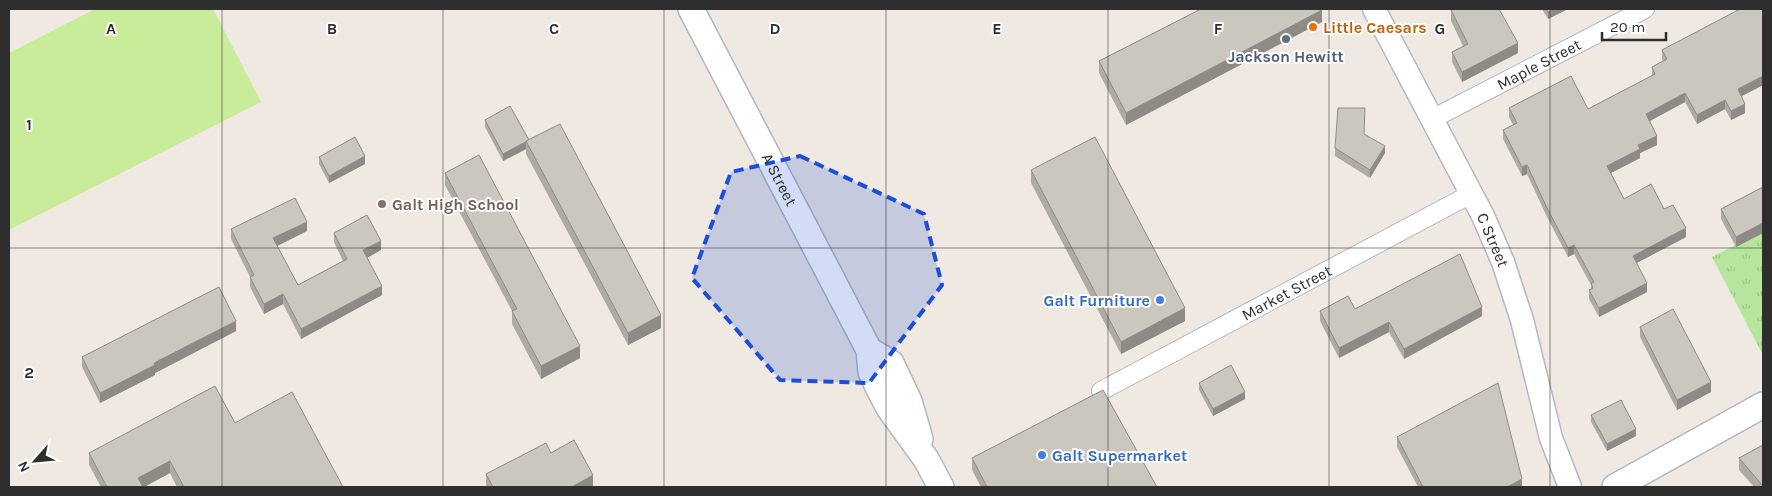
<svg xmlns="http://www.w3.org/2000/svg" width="1772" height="496" font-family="Karla,sans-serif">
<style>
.grass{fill:url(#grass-tufts)}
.pitch{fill:#c9ec9a}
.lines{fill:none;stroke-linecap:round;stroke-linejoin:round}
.minor-casing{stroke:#b4b7c1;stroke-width:20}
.tertiary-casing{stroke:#b4b7c1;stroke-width:25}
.secondary-casing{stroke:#b4b7c1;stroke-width:28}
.minor{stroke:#fff;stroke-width:18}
.tertiary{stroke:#fff;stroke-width:22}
.secondary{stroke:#fff;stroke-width:25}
.wall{fill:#afaba4}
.shaded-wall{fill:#8e8b86}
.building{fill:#cbc7bf;stroke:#8e8b86}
.marked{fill:#1d4ed8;fill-opacity:0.2;stroke:#1d4ed8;stroke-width:4;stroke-dasharray:10 6;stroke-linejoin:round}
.grid{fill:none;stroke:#2e2e2e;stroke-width:1;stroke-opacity:0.55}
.food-dot{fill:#e8710a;stroke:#fff;stroke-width:2}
.service-dot{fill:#5c6f8a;stroke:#fff;stroke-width:2}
.education-dot{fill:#8d6e63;stroke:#fff;stroke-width:2}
.shop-dot{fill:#3f7fe0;stroke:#fff;stroke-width:2}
.labels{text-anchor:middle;stroke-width:4;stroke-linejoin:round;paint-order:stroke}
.food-label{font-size:16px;font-weight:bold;fill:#c56008;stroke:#fff;text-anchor:start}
.service-label{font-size:16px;font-weight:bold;fill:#4e5e75;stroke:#fff}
.street-label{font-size:16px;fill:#2e2e2e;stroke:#fff}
.education-label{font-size:16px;font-weight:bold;fill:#785e54;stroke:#fff;text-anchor:start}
.shop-label{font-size:16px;font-weight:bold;fill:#366cbe;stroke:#fff;text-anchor:end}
.grid-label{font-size:16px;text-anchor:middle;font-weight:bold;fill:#2e2e2e;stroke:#fff;stroke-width:4;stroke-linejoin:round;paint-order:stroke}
</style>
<defs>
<pattern id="grass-tufts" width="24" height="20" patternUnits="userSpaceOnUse" patternTransform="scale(1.25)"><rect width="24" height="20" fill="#b6e59e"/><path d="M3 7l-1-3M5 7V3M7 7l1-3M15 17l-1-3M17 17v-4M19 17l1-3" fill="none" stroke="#9dc588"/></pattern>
</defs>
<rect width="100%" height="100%" fill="#efe9e1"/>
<!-- grass -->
<polygon class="grass" points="1763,231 1763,355 1712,257"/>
<!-- pitch -->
<polygon class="pitch" points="95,9 213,9 261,102 9,230 9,53"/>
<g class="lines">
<defs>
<g id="minor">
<path id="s1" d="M1432,119l213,-110"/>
<path id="s2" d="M1101,391l370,-197"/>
</g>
<g id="tertiary">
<path id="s3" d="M1374,9l109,207 20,46 19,58 29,118 19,49"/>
</g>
<g id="secondary">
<path id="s4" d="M691,9l178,341 2,22 8,17 10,19 37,51 15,28"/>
<polyline points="869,350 891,363 909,401 920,439"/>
<polyline points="1615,487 1763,405"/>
</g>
</defs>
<!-- minor casing -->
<use href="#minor" class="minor-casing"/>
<!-- tertiary casing -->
<use href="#tertiary" class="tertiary-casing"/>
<!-- secondary casing -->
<use href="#secondary" class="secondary-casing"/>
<!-- minor -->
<use href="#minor" class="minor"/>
<!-- tertiary -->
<use href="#tertiary" class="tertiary"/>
<!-- secondary -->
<use href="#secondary" class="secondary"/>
</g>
<!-- wall -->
<g class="wall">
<polygon points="1542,9 1568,9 1548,19"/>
<polygon points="1451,10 1518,53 1462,82 1452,62 1452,52 1463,46 1451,21"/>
<polygon points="1322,22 1126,125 1099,73 1099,61"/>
<polygon points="1662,50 1763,85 1742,96 1745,113 1731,120 1725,109 1697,124 1685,102 1650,121 1657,145 1640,153 1640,158 1611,173 1624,199 1664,209 1686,237 1636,263 1647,292 1599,317 1589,299 1589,290 1591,289 1591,285 1574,254 1568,257 1547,217 1527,174 1522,176 1503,139 1503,130 1513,125 1509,117 1509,108 1588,109 1652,76 1652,67 1663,61 1662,59"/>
<polygon points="485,120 529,140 661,328 628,345 526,154 526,149 503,161 485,127"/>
<polygon points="1364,134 1385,153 1370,178 1335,156 1335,148"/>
<polygon points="319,157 365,164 329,183 319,164"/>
<polygon points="1031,170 1185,321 1121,354 1031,183"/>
<polygon points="445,173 580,358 541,379 512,324 512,311 445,185"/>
<polygon points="1763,187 1763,233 1736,247 1721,219 1721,209"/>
<polygon points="231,229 307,231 277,246 298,285 343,261 334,242 334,233 381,250 367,258 382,295 301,339 283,304 264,314 250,287 250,277 231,239"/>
<polygon points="1355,309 1482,316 1404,359 1389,332 1339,358 1320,321 1320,311"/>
<polygon points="1640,327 1711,392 1677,410 1640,337"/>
<polygon points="236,331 155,373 155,375 100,403 82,367 82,357"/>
<polygon points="1199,383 1245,399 1213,416 1199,390"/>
<polygon points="1591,415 1636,436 1607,451 1591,422"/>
<polygon points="235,423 343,487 177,487 170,473 144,487 101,487 89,465 89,453"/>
<polygon points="1397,437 1522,487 1418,487 1397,447"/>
<polygon points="1763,445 1763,487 1754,487 1739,470 1739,458"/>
<polygon points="551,453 593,486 592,487 487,487 486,485 486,474"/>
<polygon points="972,458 1157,487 981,487 972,470"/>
</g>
<!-- shaded-wall -->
<g class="shaded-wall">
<polygon points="1554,9 1568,9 1548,19 1548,12"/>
<polygon points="1322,10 1322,22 1126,125 1126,113"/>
<polygon points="1518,43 1518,53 1462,82 1462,72"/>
<polygon points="1763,76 1763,85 1738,98 1738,89"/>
<polygon points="1685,93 1685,102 1646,123 1646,114"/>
<polygon points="1725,100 1725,109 1697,124 1697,115"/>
<polygon points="1745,104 1745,113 1731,120 1731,111"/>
<polygon points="1657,136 1657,145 1640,153 1640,158 1607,175 1607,166 1638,145"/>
<polygon points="526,142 526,149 503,161 503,154"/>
<polygon points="1385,146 1385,153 1370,178 1370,170"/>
<polygon points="365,156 365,164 329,183 329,176"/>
<polygon points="1527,165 1527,174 1522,176 1522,167"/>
<polygon points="307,222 307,231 273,248 273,238"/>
<polygon points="1763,223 1763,233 1736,247 1736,237"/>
<polygon points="1686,228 1686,237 1633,265 1633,256"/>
<polygon points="381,241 381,250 363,260 363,250"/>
<polygon points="1574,245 1574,254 1568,257 1568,248"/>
<polygon points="1647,283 1647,292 1599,317 1599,308"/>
<polygon points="382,286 382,295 301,339 301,329"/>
<polygon points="283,294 283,304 264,314 264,304"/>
<polygon points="1482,307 1482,316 1404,359 1404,349"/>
<polygon points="1185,308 1185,321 1121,354 1121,342"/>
<polygon points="661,315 661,328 628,345 628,333"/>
<polygon points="236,321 236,331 155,373 155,375 100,403 100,393 154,363"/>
<polygon points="1389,322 1389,332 1339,358 1339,348"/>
<polygon points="580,346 580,358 541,379 541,366"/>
<polygon points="1711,382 1711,392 1677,410 1677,400"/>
<polygon points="1245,392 1245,399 1213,416 1213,409"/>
<polygon points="1636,429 1636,436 1607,451 1607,444"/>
<polygon points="170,461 170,473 144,487 138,487 138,478"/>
<polygon points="593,475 593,486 592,487 572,487"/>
<polygon points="1522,479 1522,487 1507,487"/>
</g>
<!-- building -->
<g class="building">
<polygon points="1201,9 1321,9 1322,10 1126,113 1099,61"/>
<polygon points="1454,9 1499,9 1518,43 1462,72 1452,52 1468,44 1451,10"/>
<polygon points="1546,9 1554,9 1548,12"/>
<polygon points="1740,9 1763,9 1763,76 1738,89 1745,104 1731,111 1725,100 1697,115 1685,93 1646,114 1657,136 1638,145 1640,149 1607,166 1624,199 1651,184 1664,209 1673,205 1686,228 1633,256 1647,283 1599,308 1589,290 1593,288 1591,283 1594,282 1574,245 1568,248 1547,208 1527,165 1522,167 1503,130 1517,123 1509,108 1571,76 1588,109 1655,74 1652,67 1667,59 1662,50"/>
<polygon points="510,106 529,140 503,154 485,120"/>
<polygon points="1338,108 1365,108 1364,134 1385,146 1370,170 1335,148"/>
<polygon points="560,124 661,315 628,333 526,141"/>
<polygon points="355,137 365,156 329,176 319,157"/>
<polygon points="1095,137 1185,308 1121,342 1031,170"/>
<polygon points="479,155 580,346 541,366 512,311 517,309 445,173"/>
<polygon points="1763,187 1763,223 1736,237 1721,209"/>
<polygon points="295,198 307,222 273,238 298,285 347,259 334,233 367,215 381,241 363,250 382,286 301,329 283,294 264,304 250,277 254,275 231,229"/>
<polygon points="1460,254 1482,307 1404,349 1389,322 1339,348 1320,311 1348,296 1355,309"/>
<polygon points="219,287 236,321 154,363 155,365 100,393 82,357"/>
<polygon points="1673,309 1711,382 1677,400 1640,327"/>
<polygon points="1231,365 1245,392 1213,409 1199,383"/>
<polygon points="1498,383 1522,479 1507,487 1423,487 1397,437"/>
<polygon points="215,386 235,423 292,392 343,487 184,487 170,461 138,478 143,487 107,487 89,453"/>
<polygon points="1103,390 1157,487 987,487 972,458"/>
<polygon points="1621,400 1636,429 1607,444 1591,415"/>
<polygon points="574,440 593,475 572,487 493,487 486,474 546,443 551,453"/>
<polygon points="1763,445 1763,486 1739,458"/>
</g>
<!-- marked area -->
<path class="marked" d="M800,156l124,58 18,71 -73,98 -89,-3 -88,-102 39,-106z"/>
<!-- grid -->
<path class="grid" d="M222,9v478M443,9v478M664,9v478M886,9v478M1108,9v478M1329,9v478M1550,9v478M9,248h1754"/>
<!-- markers -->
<circle class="food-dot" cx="1313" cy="27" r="5"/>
<circle class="service-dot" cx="1286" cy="39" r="5"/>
<circle class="education-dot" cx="382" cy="204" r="5"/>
<g class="shop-dot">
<circle cx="1160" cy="300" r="5"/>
<circle cx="1042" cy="455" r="5"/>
</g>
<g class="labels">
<!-- food labels -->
<g class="food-label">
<text x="1323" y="33">Little Caesars</text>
</g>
<!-- service labels -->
<g class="service-label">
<text x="1286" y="62">Jackson Hewitt</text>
</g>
<!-- street labels -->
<g class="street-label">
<text dy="6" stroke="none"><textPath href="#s1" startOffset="120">Maple Street</textPath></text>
<text dy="6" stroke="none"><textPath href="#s4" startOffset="192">A Street</textPath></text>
<text dy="6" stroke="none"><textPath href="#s3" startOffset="260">C Street</textPath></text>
<text dy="6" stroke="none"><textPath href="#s2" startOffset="210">Market Street</textPath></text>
</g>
<!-- education labels -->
<g class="education-label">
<text x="392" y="210">Galt High School</text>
</g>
<!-- shop labels -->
<g class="shop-label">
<text x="1150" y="306">Galt Furniture</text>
<text x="1052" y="461" text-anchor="start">Galt Supermarket</text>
</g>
</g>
<g class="grid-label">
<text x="111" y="34">A</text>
<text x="332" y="34">B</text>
<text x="554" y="34">C</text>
<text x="775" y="34">D</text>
<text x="997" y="34">E</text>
<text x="1218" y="34">F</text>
<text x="1440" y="34">G</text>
<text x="29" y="130">1</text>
<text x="29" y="378">2</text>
</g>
<!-- border -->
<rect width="1772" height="496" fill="none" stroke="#2e2e2e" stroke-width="20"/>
<!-- north arrow -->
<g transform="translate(35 461) rotate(243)" stroke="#ffffff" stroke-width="4" paint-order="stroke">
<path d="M0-4L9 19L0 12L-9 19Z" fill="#2e2e2e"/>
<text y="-8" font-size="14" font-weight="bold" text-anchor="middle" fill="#2e2e2e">N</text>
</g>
<!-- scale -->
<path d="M1602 32v8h64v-8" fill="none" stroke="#2e2e2e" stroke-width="2.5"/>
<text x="1610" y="32" font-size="15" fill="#2e2e2e" stroke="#ffffff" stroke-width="4" paint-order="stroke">20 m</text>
</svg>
